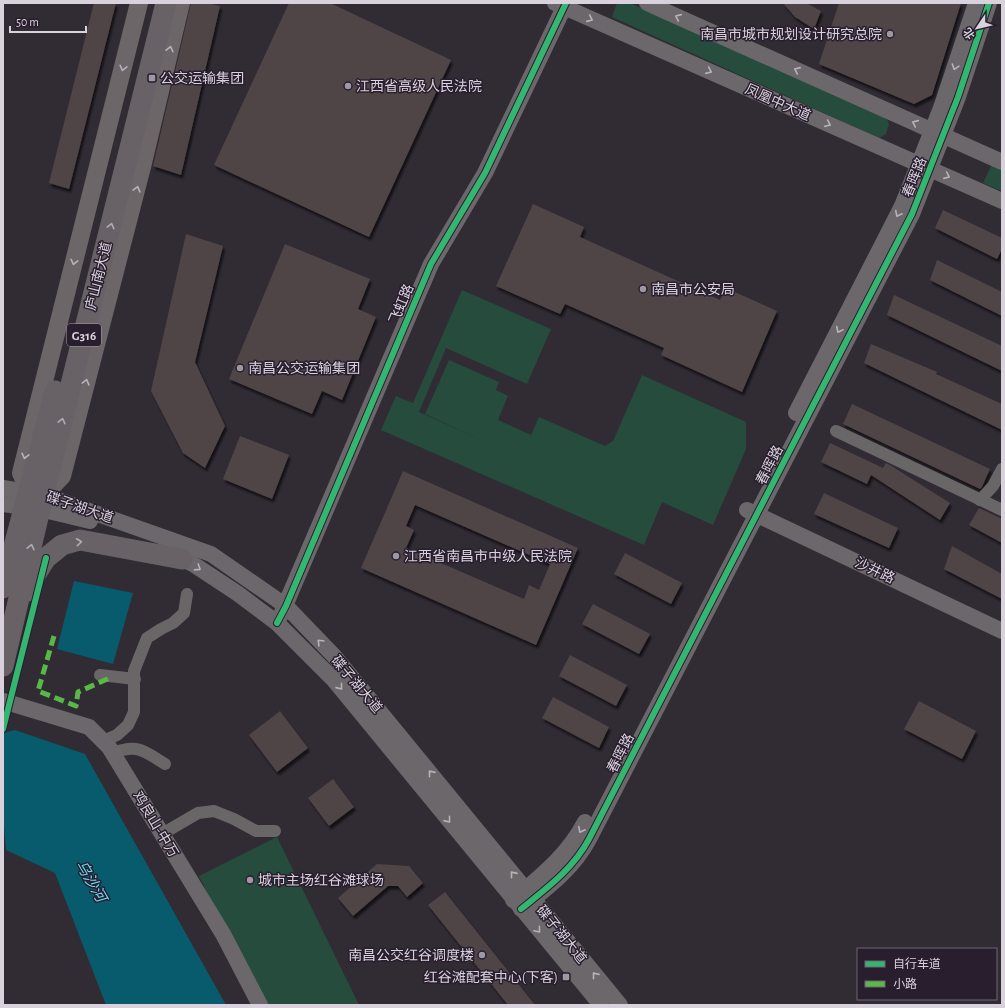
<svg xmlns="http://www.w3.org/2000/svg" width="1005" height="1008" font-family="'Alegreya Sans','Noto Sans SC',sans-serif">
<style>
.green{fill:#254c3c}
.water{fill:#085b6c}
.building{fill:#504447;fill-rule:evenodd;filter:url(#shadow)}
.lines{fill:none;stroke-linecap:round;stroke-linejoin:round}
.street{stroke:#696667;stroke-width:12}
.secondary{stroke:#6c676a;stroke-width:16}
.primary{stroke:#6c6669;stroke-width:18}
.highway{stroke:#686267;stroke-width:21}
.quiet{stroke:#58b947;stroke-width:5;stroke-dasharray:10 5;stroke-linecap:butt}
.cycleway-casing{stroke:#291e2e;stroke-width:8}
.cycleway{stroke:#33b770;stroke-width:6}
.oneway{stroke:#b8b2ba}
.oneway2{stroke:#b1abb4}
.poi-dot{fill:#9e98a2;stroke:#291e2e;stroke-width:1.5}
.labels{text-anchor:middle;stroke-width:3;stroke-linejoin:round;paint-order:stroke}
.shield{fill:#291e2e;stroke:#a49ca8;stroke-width:1}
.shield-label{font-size:13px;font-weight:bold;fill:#d9d2dd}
.poi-label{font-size:14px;fill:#d9d2dd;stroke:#291e2e;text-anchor:start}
.street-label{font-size:14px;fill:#d9d2dd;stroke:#291e2e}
.water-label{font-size:15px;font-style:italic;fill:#6cdcf9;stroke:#291e2e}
</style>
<defs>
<filter id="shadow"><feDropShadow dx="2" dy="3.5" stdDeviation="1" flood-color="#0009"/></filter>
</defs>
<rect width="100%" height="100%" fill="#312b34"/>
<!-- green -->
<g class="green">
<polygon points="617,3 630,3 886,117 889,124 886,134 879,138 612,17"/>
<polygon points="992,164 1002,169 1002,191 983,183"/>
<polygon points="462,290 551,329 527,384 446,348 419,412 475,437 425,414 449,360 499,382 496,390 508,396 498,420 531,435 539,417 605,446 613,441 642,375 746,422 746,449 713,525 662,502 644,545 381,430 396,396 413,403"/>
<polygon points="277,837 359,1005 263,1005 199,876"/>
</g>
<!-- water -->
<g class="water">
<polygon points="74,581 133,593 113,664 57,649"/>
<polygon points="15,730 85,754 226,1005 106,1005 55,873 6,850 3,814 3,733"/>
</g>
<!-- building -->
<g class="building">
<polygon points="94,3 116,3 69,189 49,183"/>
<polygon points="191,3 207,3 220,6 181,175 153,166"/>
<polygon points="289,3 330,3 451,60 369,237 214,165"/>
<polygon points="783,3 806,3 821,11 814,29 795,17"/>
<polygon points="839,3 961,3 932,95 914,104 819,64"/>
<polygon points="533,204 584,227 580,237 720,300 726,288 777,311 742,392 661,355 664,348 565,304 560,314 496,286"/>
<polygon points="943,210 1002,238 1002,249 997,259 935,228"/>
<polygon points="186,234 223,246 195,362 225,426 205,468 183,453 151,391"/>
<polygon points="285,244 370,279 358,309 376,317 342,400 322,391 312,414 229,379"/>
<polygon points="937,260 1002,292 1002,316 930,280"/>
<polygon points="894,295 1002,346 1002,371 887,315"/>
<polygon points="871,344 937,372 936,374 1002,404 1002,430 864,363"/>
<polygon points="852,404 990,469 982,487 980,489 843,424"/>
<polygon points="240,436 289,455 272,499 223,479"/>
<polygon points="830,443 883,468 886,463 893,467 950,503 940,520 871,475 867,484 821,462"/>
<path d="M403,471l175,77 -42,97 -175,-77zM415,505l135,59 -11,26 -10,-5 -5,14 -118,-51 8,-18 -8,-4z"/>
<polygon points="824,493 898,528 889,548 814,514"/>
<polygon points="979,508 1002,519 1002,543 969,525"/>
<polygon points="952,546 1002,574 1002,599 944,569"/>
<polygon points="625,553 682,583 671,604 614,574"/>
<polygon points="593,604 650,634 639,654 582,624"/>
<polygon points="570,655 627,685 616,706 559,676"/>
<polygon points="553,697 609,727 599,748 542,718"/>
<polygon points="919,701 976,731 962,759 904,729"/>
<polygon points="280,711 308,748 277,772 249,735"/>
<polygon points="333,779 354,807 329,826 308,798"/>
<polygon points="377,864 409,866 423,883 407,897 398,886 388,886 353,916 338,898"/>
<polygon points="445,892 535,1005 508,1005 428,905"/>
</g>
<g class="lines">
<!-- street -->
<g class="street">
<polyline points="836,431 1002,510"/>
<polyline points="980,500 993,486 1002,469"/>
<polyline points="100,675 135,679"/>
<polyline points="103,741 117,735 128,725 134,712 134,671 147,638 161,629 173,623 184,613 187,594"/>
<path d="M112,753c26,-9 31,-3 53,11"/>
<polyline points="162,834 198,813 214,811 234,819 256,831 275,831"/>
</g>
<!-- secondary -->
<g class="secondary">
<polyline points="555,3 1002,201"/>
<polyline points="647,3 1002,162"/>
<polyline points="796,413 902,206 941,108 976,3"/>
<polyline points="3,488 44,495 211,554 286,606 335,657 620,1005"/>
<polyline points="3,504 40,509 90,521"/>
<polyline points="747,510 1002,631"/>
<polyline points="172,554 193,564 237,593 277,623 333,679 601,1005"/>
<polyline points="281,615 431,264 485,173 566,3"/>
<polyline points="3,701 89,727 109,747 223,934 260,1005"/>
<path d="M513,900c29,-25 54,-44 72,-78"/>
<path d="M521,909c26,-21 52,-40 68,-70l323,-625 46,-117 31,-94"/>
</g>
<!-- primary -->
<g class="primary">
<polyline points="29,491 21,473 139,3"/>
<polyline points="44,495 62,476 142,167 181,3"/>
</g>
<!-- highway -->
<g class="highway">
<polyline points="3,588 55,391"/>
<polyline points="28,591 34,577 46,558 62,545 80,540 182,559"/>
<polyline points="3,666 40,509 166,3"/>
</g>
<!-- quiet -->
<polyline class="quiet" points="54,636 38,691 76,706 78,692 112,677"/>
<defs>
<g id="cycleway">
<polyline points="277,623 286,606 431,264 485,173 566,3"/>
<polyline points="3,729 46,558"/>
<path d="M521,909c26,-21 52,-40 68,-70l323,-625 46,-117 31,-94"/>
</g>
</defs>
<!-- cycleway casing -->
<use href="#cycleway" class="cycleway-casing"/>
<!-- cycleway -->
<use href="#cycleway" class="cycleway"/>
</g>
<!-- one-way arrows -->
<defs><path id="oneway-chevron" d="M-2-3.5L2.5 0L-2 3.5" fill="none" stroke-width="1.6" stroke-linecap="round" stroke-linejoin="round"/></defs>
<g class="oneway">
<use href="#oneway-chevron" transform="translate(678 17) rotate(-156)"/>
<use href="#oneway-chevron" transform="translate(590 19) rotate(24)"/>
<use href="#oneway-chevron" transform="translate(170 49) rotate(-77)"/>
<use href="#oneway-chevron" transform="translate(955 67) rotate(108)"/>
<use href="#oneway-chevron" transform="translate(123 68) rotate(104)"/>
<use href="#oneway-chevron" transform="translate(797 70) rotate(-156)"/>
<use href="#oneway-chevron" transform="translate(709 71) rotate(24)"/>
<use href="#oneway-chevron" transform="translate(915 123) rotate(-156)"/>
<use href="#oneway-chevron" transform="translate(828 124) rotate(24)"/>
<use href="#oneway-chevron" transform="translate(947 176) rotate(24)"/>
<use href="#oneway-chevron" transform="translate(137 189) rotate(-75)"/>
<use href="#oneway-chevron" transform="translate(898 214) rotate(117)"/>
<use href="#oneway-chevron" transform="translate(74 262) rotate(104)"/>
<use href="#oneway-chevron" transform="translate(839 330) rotate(117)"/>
<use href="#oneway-chevron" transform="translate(86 382) rotate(-75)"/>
<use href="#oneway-chevron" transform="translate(25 456) rotate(104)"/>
<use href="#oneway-chevron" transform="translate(198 568) rotate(33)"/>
<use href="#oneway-chevron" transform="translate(320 642) rotate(-134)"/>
<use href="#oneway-chevron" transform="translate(340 687) rotate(51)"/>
<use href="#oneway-chevron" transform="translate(431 773) rotate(-129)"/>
<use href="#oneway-chevron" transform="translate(448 820) rotate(51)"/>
<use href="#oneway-chevron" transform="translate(581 830) rotate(117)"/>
<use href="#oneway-chevron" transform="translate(513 874) rotate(-129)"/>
<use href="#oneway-chevron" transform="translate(538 930) rotate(50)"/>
<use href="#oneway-chevron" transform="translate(595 975) rotate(-129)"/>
</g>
<g class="oneway2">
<use href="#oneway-chevron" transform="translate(111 226) rotate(-76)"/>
<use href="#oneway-chevron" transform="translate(62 421) rotate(-76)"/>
<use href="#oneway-chevron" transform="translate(79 542) rotate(-6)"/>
<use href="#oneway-chevron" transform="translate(31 547) rotate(-77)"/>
</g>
<!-- markers -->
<g class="poi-dot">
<circle cx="890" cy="34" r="4"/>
<rect x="148" y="74" width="8" height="8" rx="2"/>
<circle cx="348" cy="86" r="4"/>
<circle cx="643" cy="289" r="4"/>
<circle cx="240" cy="368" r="4"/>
<circle cx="396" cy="556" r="4"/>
<circle cx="250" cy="880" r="4"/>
<circle cx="482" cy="955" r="4"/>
<rect x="562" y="973" width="8" height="8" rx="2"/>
</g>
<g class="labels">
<!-- shield labels -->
<rect class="shield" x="67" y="324" width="34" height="22" rx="3"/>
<g class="shield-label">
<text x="84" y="340">G316</text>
</g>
<!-- poi labels -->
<g class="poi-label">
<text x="882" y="39" text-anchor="end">南昌市城市规划设计研究总院</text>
<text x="160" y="83">公交运输集团</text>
<text x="356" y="91">江西省高级人民法院</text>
<text x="651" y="294">南昌市公安局</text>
<text x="248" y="373">南昌公交运输集团</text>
<text x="404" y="561">江西省南昌市中级人民法院</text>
<text x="258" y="885">城市主场红谷滩球场</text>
<text x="474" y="960" text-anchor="end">南昌公交红谷调度楼</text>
<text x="558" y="982" text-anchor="end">红谷滩配套中心(下客)</text>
</g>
<!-- street labels -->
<g class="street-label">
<text transform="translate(778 102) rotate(24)" y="5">凤凰中大道</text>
<text transform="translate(914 177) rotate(-68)" y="5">春晖路</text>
<text transform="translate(98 276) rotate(-76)" y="5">庐山南大道</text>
<text transform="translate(401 304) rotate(-67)" y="5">飞虹路</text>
<text transform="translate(769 465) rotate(-63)" y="5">春晖路</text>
<text transform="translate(80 507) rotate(19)" y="5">碟子湖大道</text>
<text transform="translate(875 570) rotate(25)" y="5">沙井路</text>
<text transform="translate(357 684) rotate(50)" y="5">碟子湖大道</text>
<text transform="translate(620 753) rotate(-63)" y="5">春晖路</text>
<text transform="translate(156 824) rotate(59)" y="5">鸡良山-中万</text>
<text transform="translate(562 934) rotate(51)" y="5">碟子湖大道</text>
</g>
<!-- water labels -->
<g class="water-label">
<text transform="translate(91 881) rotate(60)" y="5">乌沙河</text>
</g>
</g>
<!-- border -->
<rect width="1005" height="1008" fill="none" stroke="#d9d2dd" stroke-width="8"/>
<!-- legend -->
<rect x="857" y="948" width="140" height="52" fill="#291e2e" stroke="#6f6674"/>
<rect x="865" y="961" width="20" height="6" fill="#33b770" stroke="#6f6674"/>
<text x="893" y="968" font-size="12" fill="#d9d2dd">自行车道</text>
<rect x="865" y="981" width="20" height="6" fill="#58b947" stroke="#6f6674"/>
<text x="893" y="988" font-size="12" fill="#d9d2dd">小路</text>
<!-- north arrow -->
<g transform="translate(977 28) rotate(235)" stroke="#291e2e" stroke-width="3" paint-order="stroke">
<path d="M0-3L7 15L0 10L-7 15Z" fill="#d9d2dd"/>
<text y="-6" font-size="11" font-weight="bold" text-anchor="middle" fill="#d9d2dd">北</text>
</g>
<!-- scale -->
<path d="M10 26v6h76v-6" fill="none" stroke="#d9d2dd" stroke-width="2"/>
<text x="16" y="26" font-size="12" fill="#d9d2dd" stroke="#291e2e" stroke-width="3" paint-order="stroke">50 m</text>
</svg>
